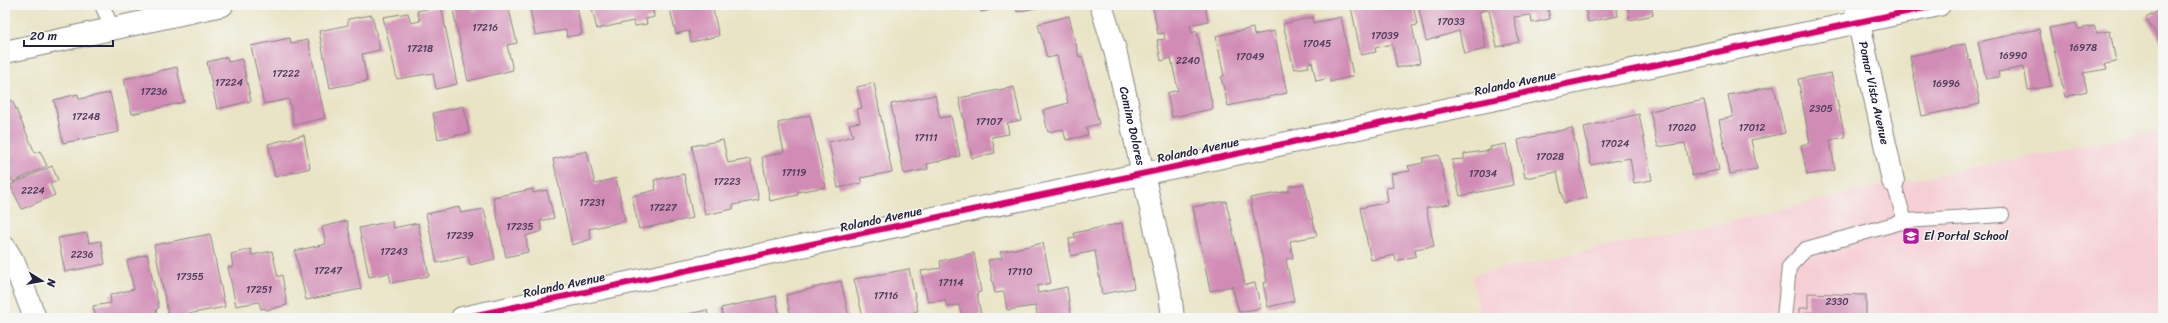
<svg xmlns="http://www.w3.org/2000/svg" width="2168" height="323" font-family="Sriracha,sans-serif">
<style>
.built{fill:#f6cfd6}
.building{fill:#d18cb5}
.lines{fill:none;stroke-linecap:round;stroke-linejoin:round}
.lane-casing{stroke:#868380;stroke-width:16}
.street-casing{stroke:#868380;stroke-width:24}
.lane{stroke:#fff;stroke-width:14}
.street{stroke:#fff;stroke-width:22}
.cycleway-casing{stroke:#f6f6f2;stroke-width:8}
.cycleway{stroke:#d6006c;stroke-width:6}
.labels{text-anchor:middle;stroke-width:3;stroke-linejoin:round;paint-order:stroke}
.number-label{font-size:10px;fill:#4e3c5a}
.street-label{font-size:12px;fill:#22223b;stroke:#f6f6f2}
.poi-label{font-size:12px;fill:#22223b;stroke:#f6f6f2;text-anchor:start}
</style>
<rect width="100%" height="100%" fill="#f6f6f2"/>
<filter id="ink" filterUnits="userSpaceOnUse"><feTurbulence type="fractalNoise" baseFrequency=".025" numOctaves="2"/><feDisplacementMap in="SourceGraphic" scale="8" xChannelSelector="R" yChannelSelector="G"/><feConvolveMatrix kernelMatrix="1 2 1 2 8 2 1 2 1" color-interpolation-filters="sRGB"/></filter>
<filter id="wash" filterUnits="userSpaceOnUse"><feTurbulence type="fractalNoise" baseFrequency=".012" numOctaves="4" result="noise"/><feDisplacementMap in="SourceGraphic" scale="16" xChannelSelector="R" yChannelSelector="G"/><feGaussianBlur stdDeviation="0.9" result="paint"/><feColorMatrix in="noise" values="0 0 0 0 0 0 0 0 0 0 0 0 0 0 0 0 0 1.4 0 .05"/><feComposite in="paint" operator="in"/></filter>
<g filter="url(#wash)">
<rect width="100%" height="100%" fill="#e9e4c5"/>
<!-- built -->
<polygon class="built" points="2163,130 2163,318 1481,318 1472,275 1749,217 1866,189"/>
<g id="blocks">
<!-- building -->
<g class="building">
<polygon points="452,5 471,5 472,11 485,8 485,5 508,5 517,43 507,45 513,70 468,81"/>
<polygon points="529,5 580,5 577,7 582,34 567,37 566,30 535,35"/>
<polygon points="591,5 652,5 654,17 646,19 647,24 635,26 633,21 597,29"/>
<polygon points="669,5 712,5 719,36 691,42 689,31 676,34"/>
<polygon points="979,5 1009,5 1009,6 981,12"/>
<polygon points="1015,5 1044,5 1044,6 1017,12"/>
<polygon points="1160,5 1205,5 1208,21 1190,25 1192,33 1197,31 1213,109 1172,117 1167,93 1178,90 1171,58 1161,61 1157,40 1165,39 1164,33 1158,34 1153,7"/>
<polygon points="1362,5 1385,5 1386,8 1407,5 1408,9 1414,8 1417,25 1412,26 1420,63 1397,68 1392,44 1375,48 1376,52 1361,55 1351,7"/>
<polygon points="1418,5 1482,5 1483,11 1479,12 1486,49 1464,54 1459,31 1426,41"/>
<polygon points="1483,5 1547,5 1550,19 1532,23 1531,15 1514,17 1519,42 1497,47 1489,10 1485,11"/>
<polygon points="1585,5 1616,5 1618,16 1588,22"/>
<polygon points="1627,5 1651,5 1653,15 1630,20"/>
<polygon points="441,6 457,84 436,89 433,73 397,79 383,17 408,13 411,23 420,21 417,11"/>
<polygon points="2163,8 2163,45 2146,18"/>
<polygon points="372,15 380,50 362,54 367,81 330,88 319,31 348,25 348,19"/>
<polygon points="1069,16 1079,57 1082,56 1099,124 1086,127 1088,135 1066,140 1063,129 1048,132 1043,110 1068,103 1057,56 1047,58 1038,24"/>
<polygon points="1313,17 1313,23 1341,17 1353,76 1330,82 1330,78 1316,81 1312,62 1308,63 1309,67 1294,69 1283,24"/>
<polygon points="2076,23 2078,29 2094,26 2097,33 2110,31 2116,62 2105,64 2107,69 2083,73 2087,91 2065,97 2049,28"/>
<polygon points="1253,28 1254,35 1274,31 1287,93 1228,106 1221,77 1224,76 1216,36"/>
<polygon points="2039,29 2051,86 2028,90 2024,67 1998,72 1999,77 1986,79 1978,42"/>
<polygon points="290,38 291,43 308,40 325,118 294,125 289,99 264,104 251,46"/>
<polygon points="1965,44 1969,61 1971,60 1980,104 1922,116 1910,56"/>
<polygon points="227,57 228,62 242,59 251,101 217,109 207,62"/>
<polygon points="177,67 184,102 132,114 124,79"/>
<polygon points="1831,73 1845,137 1830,140 1835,170 1807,175 1801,145 1810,143 1798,79"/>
<polygon points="874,83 892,172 860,178 862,183 838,188 829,142 853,136 849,124 860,122 857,109 862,108 857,87"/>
<polygon points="1774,86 1785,133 1751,140 1757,169 1730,174 1719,120 1733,117 1728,95"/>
<polygon points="1014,87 1021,120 1007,123 1009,134 992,137 995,153 972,158 959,98"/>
<polygon points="110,93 119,132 63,143 54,100 78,94 79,99"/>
<polygon points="935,95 940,118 951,116 960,156 927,164 928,169 904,174 891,104"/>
<polygon points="12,100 35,153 40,151 47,166 13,182 5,169 5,104"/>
<polygon points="1704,100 1719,170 1692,176 1685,143 1658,147 1650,111"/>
<polygon points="464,106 469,133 438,139 433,113"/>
<polygon points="1639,114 1652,180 1634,183 1630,158 1591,165 1584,127"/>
<polygon points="810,115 826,187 797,192 798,195 770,201 762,157 784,152 778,123"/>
<polygon points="1572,128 1587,198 1564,203 1557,172 1525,178 1518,140"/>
<polygon points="304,135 310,168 275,177 268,144"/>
<polygon points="723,140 728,163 750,159 759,200 733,205 733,209 705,215 692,146"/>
<polygon points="1506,144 1513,185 1460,196 1452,160 1464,159 1464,154 1491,150 1490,147"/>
<polygon points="587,151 595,184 616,178 625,221 589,229 591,239 572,245 553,159"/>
<polygon points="1439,155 1450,204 1426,208 1434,246 1415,249 1416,256 1396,261 1395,255 1371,260 1360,208 1388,202 1386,188 1393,187 1391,174 1410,171 1408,166 1423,163 1423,158"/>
<polygon points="52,166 58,180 50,184 55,195 22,209 10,185"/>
<polygon points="684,174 693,218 639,229 632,196 656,190 654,180"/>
<polygon points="1304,184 1317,236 1290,241 1293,258 1286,259 1294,301 1268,307 1263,283 1267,282 1250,198 1289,191 1289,186"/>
<polygon points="533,189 533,193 547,190 554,218 540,221 542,231 526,236 528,252 506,257 493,197"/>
<polygon points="1226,201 1245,285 1255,283 1261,308 1239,312 1232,286 1210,291 1193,207"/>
<polygon points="459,207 461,213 484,209 495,259 470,265 468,256 437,263 426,214"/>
<polygon points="347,221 361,289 306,300 295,251 326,244 322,227"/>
<polygon points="392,221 393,228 418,223 429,276 391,283 389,273 369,277 359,228"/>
<polygon points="1122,223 1134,288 1102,294 1095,251 1071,256 1069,239 1075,238 1074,233"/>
<polygon points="87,233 89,243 101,241 105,264 65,272 58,238"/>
<polygon points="210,234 225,307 188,314 189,318 169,318 154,245"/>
<polygon points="1043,243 1051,283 1037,286 1038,293 1067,287 1071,316 1061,318 1038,318 1035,306 1007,310 1004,292 995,293 988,260 1002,258 1000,252"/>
<polygon points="251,249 252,255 272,251 278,277 282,275 287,305 266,310 265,308 261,309 259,302 236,306 228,267 233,267 231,254"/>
<polygon points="974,253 981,292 977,293 981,315 962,318 959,305 947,307 945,300 928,302 921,271 941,268 940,261"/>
<polygon points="147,254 159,308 156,309 158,318 96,318 93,306 111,303 110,295 134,289 127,261"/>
<polygon points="909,269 918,311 896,316 896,318 863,318 854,279"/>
<polygon points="841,281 849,318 791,318 786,295"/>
<polygon points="1808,293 1866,295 1866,318 1799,318 1799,308 1808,308"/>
<polygon points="776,296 780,318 723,318 721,308"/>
<polygon points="707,310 709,318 680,318 679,316"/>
</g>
</g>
</g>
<g filter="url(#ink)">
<use href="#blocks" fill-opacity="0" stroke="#868380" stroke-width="1"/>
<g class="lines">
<defs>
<g id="lane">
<polyline points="102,5 113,30"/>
<polyline points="149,5 153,21"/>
<polyline points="1893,181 1905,221"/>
<polyline points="1784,318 1789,267 1806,249 1905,221 2002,215"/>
</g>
<g id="street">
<path id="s1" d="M1101,5l14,45 55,243 3,25"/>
<path id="s2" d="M1855,5l38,176"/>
<polyline points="5,52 222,5"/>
<polyline points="5,248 14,263 35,318"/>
<path d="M462,318c492,-104 984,-208 1477,-313"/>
</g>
</defs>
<!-- lane casing -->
<use href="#lane" class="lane-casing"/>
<!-- street casing -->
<use href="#street" class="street-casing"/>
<!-- lane -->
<use href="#lane" class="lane"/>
<!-- street -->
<use href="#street" class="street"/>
<defs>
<path id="cycleway" d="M462,318c492,-104 984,-208 1477,-313"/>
</defs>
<!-- cycleway casing -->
<use href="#cycleway" class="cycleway-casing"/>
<!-- cycleway -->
<use href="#cycleway" class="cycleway"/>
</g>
</g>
<!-- icons -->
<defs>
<symbol id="school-square" viewBox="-11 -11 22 22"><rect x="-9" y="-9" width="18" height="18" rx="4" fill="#b5179e" stroke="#f6f6f2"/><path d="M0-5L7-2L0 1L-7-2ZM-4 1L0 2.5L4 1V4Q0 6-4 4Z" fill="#fff"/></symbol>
</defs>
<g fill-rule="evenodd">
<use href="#school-square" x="1901" y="226" width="20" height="20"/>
</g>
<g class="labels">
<!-- number labels -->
<g class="number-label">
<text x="1451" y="25">17033</text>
<text x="485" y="31">17216</text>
<text x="1385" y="39">17039</text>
<text x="1317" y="47">17045</text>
<text x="2083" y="51">16978</text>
<text x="420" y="52">17218</text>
<text x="2013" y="59">16990</text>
<text x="1250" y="60">17049</text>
<text x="1188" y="64">2240</text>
<text x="286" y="77">17222</text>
<text x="229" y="86">17224</text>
<text x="1946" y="87">16996</text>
<text x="154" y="95">17236</text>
<text x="1821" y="112">2305</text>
<text x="86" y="120">17248</text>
<text x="989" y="125">17107</text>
<text x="1682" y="131">17020</text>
<text x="1752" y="131">17012</text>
<text x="926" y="141">17111</text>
<text x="1615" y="147">17024</text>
<text x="1550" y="160">17028</text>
<text x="794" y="176">17119</text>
<text x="1483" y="177">17034</text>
<text x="727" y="185">17223</text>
<text x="33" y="194">2224</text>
<text x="592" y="206">17231</text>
<text x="663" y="211">17227</text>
<text x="520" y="230">17235</text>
<text x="460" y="239">17239</text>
<text x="394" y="255">17243</text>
<text x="82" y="258">2236</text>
<text x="328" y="274">17247</text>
<text x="1020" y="275">17110</text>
<text x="190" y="280">17355</text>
<text x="951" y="286">17114</text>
<text x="259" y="293">17251</text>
<text x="886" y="299">17116</text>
<text x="1837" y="305">2330</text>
</g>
<!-- street labels -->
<g class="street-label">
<text transform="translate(1515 83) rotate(-12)" y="4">Rolando Avenue</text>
<text dy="4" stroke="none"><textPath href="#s2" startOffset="90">Pomar Vista Avenue</textPath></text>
<text dy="4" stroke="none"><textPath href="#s1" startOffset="125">Camino Dolores</textPath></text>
<text transform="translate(1198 150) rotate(-12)" y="4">Rolando Avenue</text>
<text transform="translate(881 219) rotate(-12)" y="4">Rolando Avenue</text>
<text transform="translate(564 285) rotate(-12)" y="4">Rolando Avenue</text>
</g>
<!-- poi labels -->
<g class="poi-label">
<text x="1924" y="240">El Portal School</text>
</g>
</g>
<!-- margin -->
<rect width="2168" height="323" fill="none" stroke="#f6f6f2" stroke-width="20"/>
<!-- north arrow -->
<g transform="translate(42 281) rotate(101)" stroke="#f6f6f2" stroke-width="3" paint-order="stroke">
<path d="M0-3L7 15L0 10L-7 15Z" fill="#22223b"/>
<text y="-6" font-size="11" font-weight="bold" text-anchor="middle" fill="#22223b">N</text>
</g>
<!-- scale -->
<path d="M24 40v6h89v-6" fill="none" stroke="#22223b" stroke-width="2"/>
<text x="30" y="40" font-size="12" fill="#22223b" stroke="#f6f6f2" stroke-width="3" paint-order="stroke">20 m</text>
</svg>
